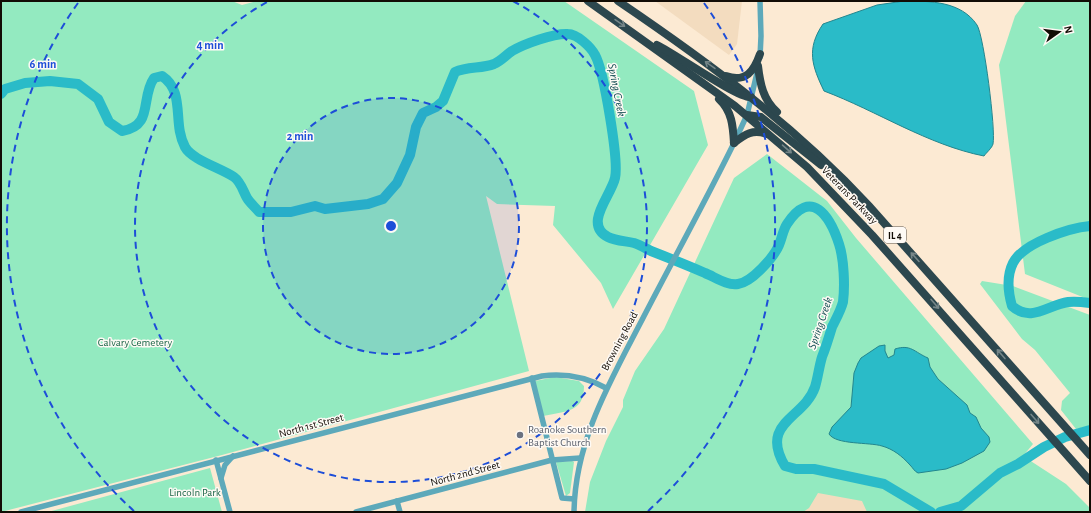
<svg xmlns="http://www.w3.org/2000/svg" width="1091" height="513" font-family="'Alegreya Sans',sans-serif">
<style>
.built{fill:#f3dcbf}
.green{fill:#93eac0}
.water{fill:#2abbc8;stroke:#23868e}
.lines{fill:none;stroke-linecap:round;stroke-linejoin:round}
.river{stroke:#2abbc8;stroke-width:10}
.minor{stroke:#5da9ba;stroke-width:5.5}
.highway{stroke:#2c474e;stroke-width:8}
.oneway{stroke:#768688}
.ring{fill:none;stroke:#1d4ed8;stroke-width:2;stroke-dasharray:7 5}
.worship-dot{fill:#6b7280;stroke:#fefaf5;stroke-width:1.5}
.labels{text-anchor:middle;stroke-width:3;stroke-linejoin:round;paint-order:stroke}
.shield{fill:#fefaf5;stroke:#59534d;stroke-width:1}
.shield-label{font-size:10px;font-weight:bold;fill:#120c05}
.street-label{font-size:11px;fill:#120c05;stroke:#fefaf5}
.park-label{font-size:11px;fill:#1a6547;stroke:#fefaf5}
.worship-label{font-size:11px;fill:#5b616d;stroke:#fefaf5;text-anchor:start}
.water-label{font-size:12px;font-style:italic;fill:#154f54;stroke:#fefaf5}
.centre{fill:#1d4ed8;stroke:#fefaf5;stroke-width:2}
.ring-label{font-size:12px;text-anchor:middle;font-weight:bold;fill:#1d4ed8;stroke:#fefaf5;stroke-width:3;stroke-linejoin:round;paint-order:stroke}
</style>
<rect width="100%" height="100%" fill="#fcead3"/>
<!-- built -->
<g class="built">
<polygon points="655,1 742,1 737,44 729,55"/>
<polygon points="821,480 901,512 764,512"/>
</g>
<!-- green -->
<g class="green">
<polygon points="1,1 232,1 242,5 257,1 564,1 694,91 708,145 613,309 601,283 553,225 555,206 497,204 486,196 529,371 222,455 1,512"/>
<polygon points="1026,1 1090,1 1090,300 1025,274 999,65 1015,16"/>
<polygon points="767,154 827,201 856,238 1033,444 1023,456 1066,484 1089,507 1090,512 867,512 862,501 818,493 809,508 803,512 585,512 590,482 606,441 623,407 623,400 635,371 664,329 734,178"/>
<polygon points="982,281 1013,286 1090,315 1090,426 1076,429 1061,410 1062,401 1070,393 1035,350 1022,339 980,284"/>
<path d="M555,377l24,4 5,5c0,27 -19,25 -41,30l-8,-35z"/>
<polygon points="572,461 574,462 570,493 566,496 556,462"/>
<polygon points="210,468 222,512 48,512"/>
</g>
<!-- water -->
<g class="water">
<path d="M904,1c26,0 57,0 73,24 7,11 19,106 16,119 -1,4 -7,9 -9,12 -56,-11 -107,-45 -160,-65 -12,-25 -18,-42 -1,-67l54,-19z"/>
<path d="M885,345v6l3,7 6,-3 1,-6c16,-5 19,3 33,9l2,9 8,12 29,26 3,8 6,4 5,11 8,9 1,5 -6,9 -22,12 -16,6 -28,4c-4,-2 -5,-5 -8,-8 -8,-9 -17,-16 -28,-19 -13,-4 -46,-1 -53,-12l3,-7 19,-20 3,-34 4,-10 3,-5 18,-12z"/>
</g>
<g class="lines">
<!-- river -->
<g class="river">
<path d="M1,94l4,-5 20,-6 25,-2 28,3 20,15 11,23 13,9c32,-5 18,-33 32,-53l8,-2c24,16 10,47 23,71 7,13 36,21 49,30 7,5 9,14 13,21 3,5 8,9 12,14h32l24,-6 10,3 43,-5 15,-5 14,-16 13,-28 6,-28 7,-14 13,-6 7,-6 12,-29c13,-6 26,-3 39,-8 7,-3 12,-9 18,-13 12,-7 42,-18 56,-17 9,0 23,13 27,21 9,16 24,106 20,123 -4,18 -32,46 -7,59 8,4 18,4 26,6 6,2 11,5 17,8 18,7 36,14 54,22 10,4 22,13 33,11 14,-2 36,-27 41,-39 3,-7 4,-15 8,-21 24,-37 43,-8 52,20 5,15 6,42 4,58 -2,8 -7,17 -11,25 -3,10 -6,20 -10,30 -3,10 -4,20 -7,30 -11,32 -56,35 -30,79l11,3h18l70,15 47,28"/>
<path d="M1090,226c-21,2 -67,17 -77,37 -7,14 -5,29 -1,43 19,17 36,-1 56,-4 7,-1 15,0 22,1"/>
<polyline points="940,512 961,506 1000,473 1018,464 1044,447 1065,437 1090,430"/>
</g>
<!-- minor -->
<g class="minor">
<polyline points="760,57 761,36 760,1"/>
<polyline points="532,378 562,498 574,499"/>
<polyline points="216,460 230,512"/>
<polyline points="221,478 225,465 233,456"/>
<polyline points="397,501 400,512"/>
<path d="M21,512l521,-136c23,-3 44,1 64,12"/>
<polyline points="356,512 552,460 580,458"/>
<path d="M574,512c1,-72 37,-132 69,-194 30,-58 62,-116 91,-175l13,-28 10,-42"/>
</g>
<!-- highway -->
<g class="highway">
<polyline points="588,1 735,106 807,167 872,235 1090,481"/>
<path d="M618,1c90,61 177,125 251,205l221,249"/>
<path d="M657,45c19,9 81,54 94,52"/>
<path d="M758,66c2,17 5,34 19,46"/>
<path d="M726,76c20,7 28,-5 34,-22"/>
<path d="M719,99c13,12 14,27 15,44"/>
<polyline points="747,115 761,117 821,165"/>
<path d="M734,143c11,-9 19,-14 33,-9"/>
</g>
</g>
<!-- one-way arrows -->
<defs><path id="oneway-shaft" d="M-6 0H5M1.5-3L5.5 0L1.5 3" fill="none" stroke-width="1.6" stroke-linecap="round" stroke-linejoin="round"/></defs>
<g class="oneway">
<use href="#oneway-shaft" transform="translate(620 23) rotate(35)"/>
<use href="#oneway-shaft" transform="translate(710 65) rotate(-145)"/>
<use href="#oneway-shaft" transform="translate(787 149) rotate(41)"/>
<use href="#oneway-shaft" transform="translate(915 257) rotate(-132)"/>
<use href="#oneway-shaft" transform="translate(935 304) rotate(49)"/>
<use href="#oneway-shaft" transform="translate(1001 354) rotate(-131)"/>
<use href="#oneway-shaft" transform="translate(1035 419) rotate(49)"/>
</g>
<!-- distance rings -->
<circle cx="391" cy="226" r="128" fill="#1d4ed8" fill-opacity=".12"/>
<g class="ring">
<circle cx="391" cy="226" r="128"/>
<path d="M513 1A256 256 0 1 1 269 1"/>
<path d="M134 511A384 384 0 0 1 78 3M704 3A384 384 0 0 1 648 511"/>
</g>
<!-- markers -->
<circle class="worship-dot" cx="520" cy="435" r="4"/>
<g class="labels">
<!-- shield labels -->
<rect class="shield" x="884" y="227" width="22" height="16" rx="3"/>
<g class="shield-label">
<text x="895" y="239">IL 4</text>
</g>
<!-- street labels -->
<g class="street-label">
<text transform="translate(850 195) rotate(46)" y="4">Veterans Parkway</text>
<text transform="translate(619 341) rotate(-62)" y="4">Browning Road</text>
<text transform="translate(311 425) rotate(-15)" y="4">North 1st Street</text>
<text transform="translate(465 473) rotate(-15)" y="4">North 2nd Street</text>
</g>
<!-- park labels -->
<g class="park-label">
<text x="135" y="346">Calvary Cemetery</text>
<text x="195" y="496">Lincoln Park</text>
</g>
<!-- worship labels -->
<g class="worship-label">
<text x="528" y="433">Roanoke Southern<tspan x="528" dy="13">Baptist Church</tspan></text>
</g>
<!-- water labels -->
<g class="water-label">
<text transform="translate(617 90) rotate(79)" y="4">Spring Creek</text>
<text transform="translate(820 323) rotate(-71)" y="4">Spring Creek</text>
</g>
</g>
<circle cx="391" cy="226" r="6" class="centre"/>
<g class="ring-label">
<text x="210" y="49">4 min</text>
<text x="43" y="68">6 min</text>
<text x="300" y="140">2 min</text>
</g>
<!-- border -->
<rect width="1091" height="513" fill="none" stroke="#120c05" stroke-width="4"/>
<!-- north arrow -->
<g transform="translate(1059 32) rotate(76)" stroke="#fefaf5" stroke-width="3" paint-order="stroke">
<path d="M0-3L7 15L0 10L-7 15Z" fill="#120c05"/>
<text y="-6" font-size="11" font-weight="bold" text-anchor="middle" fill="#120c05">N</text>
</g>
</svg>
